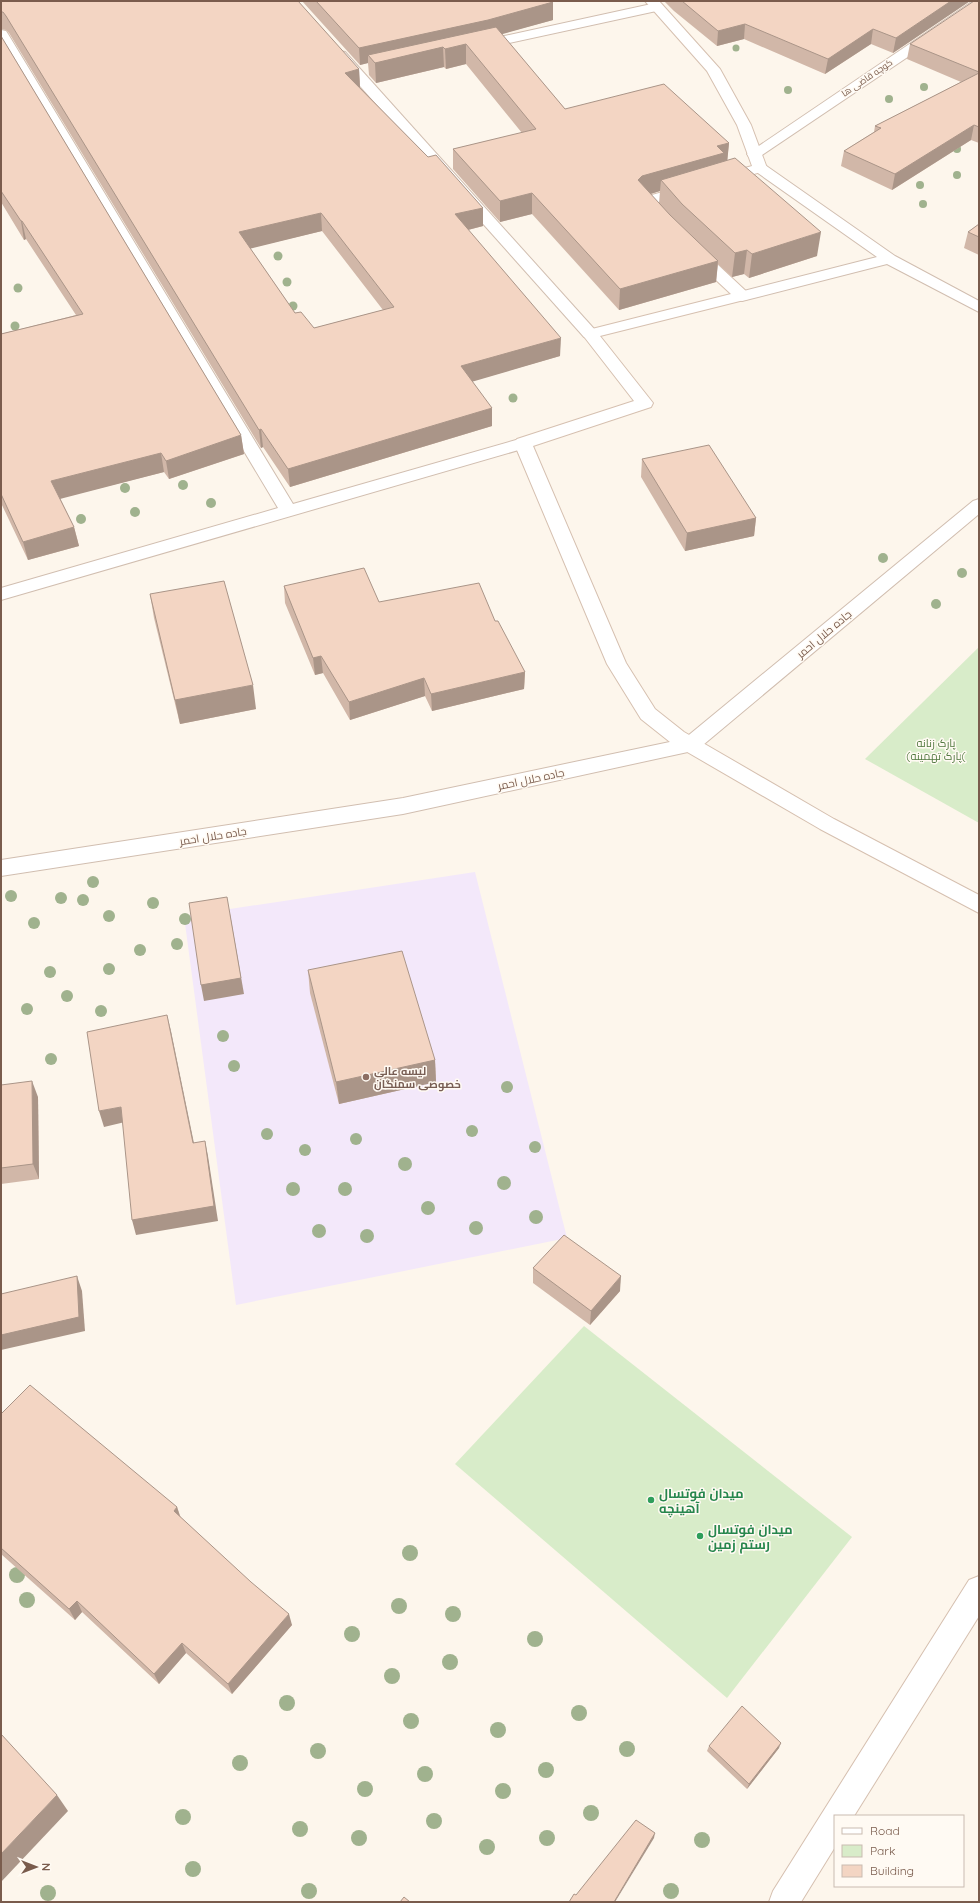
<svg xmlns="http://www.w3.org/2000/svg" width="980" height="1903" font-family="Quicksand,Cairo,sans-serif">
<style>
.education{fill:#f3e8fa}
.green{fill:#d8ecc9}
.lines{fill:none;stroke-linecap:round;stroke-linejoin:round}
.street-casing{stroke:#d1beb0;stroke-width:2}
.secondary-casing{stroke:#d6c0b0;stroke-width:2}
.street{fill:#fff;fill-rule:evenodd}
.secondary{fill:#fff;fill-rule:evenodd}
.tree{fill:#a0b28e}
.wall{fill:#d1b7a8;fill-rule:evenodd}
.shaded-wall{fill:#aa9588}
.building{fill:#f3d5c3;stroke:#aa9588;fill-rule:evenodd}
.education-dot{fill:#8d6e63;stroke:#fffaf3;stroke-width:1.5}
.leisure-dot{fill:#2e9e5b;stroke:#fffaf3;stroke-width:1.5}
.labels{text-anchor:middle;stroke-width:3;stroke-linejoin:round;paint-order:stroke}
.far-street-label{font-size:9px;fill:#7a5c4d;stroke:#fffaf3}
.street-label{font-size:11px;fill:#7a5c4d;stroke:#fffaf3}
.park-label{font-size:11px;fill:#537a41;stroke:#fffaf3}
.education-label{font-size:11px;font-weight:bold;fill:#785e54;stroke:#fffaf3;text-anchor:start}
.near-leisure-label{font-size:13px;font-weight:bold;fill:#27864d;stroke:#fffaf3;text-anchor:start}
</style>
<rect width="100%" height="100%" fill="#fdf6ec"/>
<!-- education -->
<polygon class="education" points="475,872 567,1238 236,1305 184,916"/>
<!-- green -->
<g class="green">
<polygon points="979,647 979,823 865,759"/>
<polygon points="584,1326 852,1537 727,1698 455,1464"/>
</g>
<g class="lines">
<defs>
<g id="street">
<polygon points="973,1 979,1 979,9 759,157 749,157 747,154"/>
<polygon points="656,3 661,4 663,7 661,10 477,50 472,49 470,46 472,43 477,42"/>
<polygon points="1,30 6,31 8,34 293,504 523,438 529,439 532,443 529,447 1,600 1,588 278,508 1,45"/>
<polygon points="340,51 345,52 596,331 598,334 596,337 590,339 584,337 335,58 333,55 335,52"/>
<polygon points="760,164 765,165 895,256 979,301 979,312 887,264 742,301 736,299 734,296 736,293 877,257 755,171 753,168 755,165"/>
<polygon points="979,499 979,514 697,750 403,814 1,876 1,860 403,798 684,739 973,501"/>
</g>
<g id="secondary">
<polygon points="645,1 659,1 720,69 751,125 767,168 765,171 721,183 716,182 714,179 716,176 752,166 737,125 707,71"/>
<polygon points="688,185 693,186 695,189 693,192 656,203 669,217 666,220 656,220 638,201 641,198"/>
<polygon points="695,247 701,249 748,293 750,296 748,299 600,336 653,403 651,407 533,446 626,663 655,709 684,732 834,819 979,895 979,913 820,829 670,742 641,719 607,664 514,443 517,439 634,401 582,334 584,331 731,294 689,255 687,252 689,249"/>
<polygon points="979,1576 979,1616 854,1816 835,1816 835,1847 801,1902 769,1902 773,1891 969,1580"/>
</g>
</defs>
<!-- street casing -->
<use href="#street" class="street-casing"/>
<!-- secondary casing -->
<use href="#secondary" class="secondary-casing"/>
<!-- street -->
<use href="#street" class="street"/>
<!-- secondary -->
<use href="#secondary" class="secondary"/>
</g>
<!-- trees -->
<g class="tree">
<circle cx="736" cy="48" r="3.5"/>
<circle cx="924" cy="87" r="4"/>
<circle cx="788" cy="90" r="4"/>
<circle cx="889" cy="99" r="4"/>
<circle cx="957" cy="149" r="4"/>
<circle cx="957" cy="175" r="4"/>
<circle cx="920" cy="185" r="4"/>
<circle cx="923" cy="204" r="4"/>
<circle cx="278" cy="256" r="4.5"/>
<circle cx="287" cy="282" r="4.5"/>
<circle cx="18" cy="288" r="4.5"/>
<circle cx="293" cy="306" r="4.5"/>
<circle cx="15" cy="326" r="4.5"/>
<circle cx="513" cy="398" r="4.5"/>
<circle cx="183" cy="485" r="5"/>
<circle cx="125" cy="488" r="5"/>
<circle cx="211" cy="503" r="5"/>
<circle cx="135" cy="512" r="5"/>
<circle cx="81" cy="519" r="5"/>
<circle cx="883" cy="558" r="5"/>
<circle cx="962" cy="573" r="5"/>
<circle cx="936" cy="604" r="5"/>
<circle cx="93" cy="882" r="6"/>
<circle cx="11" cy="896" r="6"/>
<circle cx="61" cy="898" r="6"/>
<circle cx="83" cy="900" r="6"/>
<circle cx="153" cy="903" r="6"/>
<circle cx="109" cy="916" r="6"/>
<circle cx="185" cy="919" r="6"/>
<circle cx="34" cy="923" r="6"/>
<circle cx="177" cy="944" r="6"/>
<circle cx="140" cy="950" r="6"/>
<circle cx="109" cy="969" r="6"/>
<circle cx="50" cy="972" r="6"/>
<circle cx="67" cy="996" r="6"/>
<circle cx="27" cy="1009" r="6"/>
<circle cx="101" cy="1011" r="6"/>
<circle cx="223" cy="1036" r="6"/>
<circle cx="51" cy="1059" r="6"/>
<circle cx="234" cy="1066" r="6"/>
<circle cx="507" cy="1087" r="6"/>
<circle cx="472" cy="1131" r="6"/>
<circle cx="267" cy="1134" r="6"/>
<circle cx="356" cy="1139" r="6"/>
<circle cx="535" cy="1147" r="6"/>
<circle cx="305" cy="1150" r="6"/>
<circle cx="405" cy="1164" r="7"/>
<circle cx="504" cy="1183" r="7"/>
<circle cx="293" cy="1189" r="7"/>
<circle cx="345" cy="1189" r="7"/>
<circle cx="428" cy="1208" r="7"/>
<circle cx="536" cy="1217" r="7"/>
<circle cx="476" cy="1228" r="7"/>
<circle cx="319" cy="1231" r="7"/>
<circle cx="367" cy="1236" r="7"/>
<circle cx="410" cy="1553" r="8"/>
<circle cx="17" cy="1575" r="8"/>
<circle cx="27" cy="1600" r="8"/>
<circle cx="399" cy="1606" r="8"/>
<circle cx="453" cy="1614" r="8"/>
<circle cx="352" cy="1634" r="8"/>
<circle cx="535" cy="1639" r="8"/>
<circle cx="450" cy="1662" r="8"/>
<circle cx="392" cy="1676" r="8"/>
<circle cx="287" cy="1703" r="8"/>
<circle cx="579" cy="1713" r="8"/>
<circle cx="411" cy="1721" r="8"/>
<circle cx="498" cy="1730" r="8"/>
<circle cx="627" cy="1749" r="8"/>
<circle cx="318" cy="1751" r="8"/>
<circle cx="240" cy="1763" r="8"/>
<circle cx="546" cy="1770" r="8"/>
<circle cx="425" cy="1774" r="8"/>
<circle cx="365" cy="1789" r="8"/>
<circle cx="503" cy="1791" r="8"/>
<circle cx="591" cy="1813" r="8"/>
<circle cx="183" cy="1817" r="8"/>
<circle cx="434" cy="1821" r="8"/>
<circle cx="300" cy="1829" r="8"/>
<circle cx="359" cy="1838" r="8"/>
<circle cx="547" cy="1838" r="8"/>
<circle cx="702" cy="1840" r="8"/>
<circle cx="487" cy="1847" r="8"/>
<circle cx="193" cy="1869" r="8"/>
<circle cx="309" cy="1891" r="8"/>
<circle cx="671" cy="1891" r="8"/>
<circle cx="48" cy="1893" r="8"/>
</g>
<!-- wall -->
<g class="wall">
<path d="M1,1l358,68 1,18h-1l69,70 55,51v18l-15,4 92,126 -88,25 20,45 -202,61 -27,-40 -2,1 -252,-415 -3,-3 -5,-1zM322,231l61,79 -69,18 -19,-15 -45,-65z"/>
<path d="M302,1h251v19l-52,14 64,75 164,34 -2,18 90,95 -68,22 -5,-4 -12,3 -14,-13 -2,18 -97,28 -87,-96 -32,8 -47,-53v-20l69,-16 -56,-69 -20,5 -2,-2 -68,16 -7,-8 -1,-12 -8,2zM660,191l-1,12 -9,-9z"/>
<polygon points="664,1 970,1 893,53 871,44 825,74 744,39 717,46 674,11"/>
<polygon points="979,1 979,143 971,140 892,190 841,166 844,151 874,132 875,126 961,82 907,59 910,44"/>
<polygon points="1,36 241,435 244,454 169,479 164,472 60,498 74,527 79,546 28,560 1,503 1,334 76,315 26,239 24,240 1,202"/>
<polygon points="979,224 979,255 964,248 968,232"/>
<polygon points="642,459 756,518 754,536 685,551 641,477"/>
<polygon points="284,586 495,621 525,672 524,689 432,711 425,696 350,720 323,673 315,675 285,603"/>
<polygon points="150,594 256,709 180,724 154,618"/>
<polygon points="308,970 435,1060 436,1082 339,1104 310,993"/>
<polygon points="1,1085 38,1097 39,1179 1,1184"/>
<polygon points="533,1268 620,1291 590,1325 533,1283"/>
<polygon points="1,1414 177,1507 181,1518 292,1625 232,1694 186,1653 159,1684 82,1612 75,1620 1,1554"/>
<polygon points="709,1746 779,1748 747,1789 707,1751"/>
</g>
<!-- shaded-wall -->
<g class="shaded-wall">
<polygon points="541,1 553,1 553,20 488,38 443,47 444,67 376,83 375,63 368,55 368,63 360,65 359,48"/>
<polygon points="951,1 970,1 893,53 896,38"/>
<polygon points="745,24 744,39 717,46 718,31"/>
<polygon points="873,29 871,44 825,74 828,59"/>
<polygon points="466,44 466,64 446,69 445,49"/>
<polygon points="359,69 360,87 346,90 345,73"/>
<polygon points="974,125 971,140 892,190 895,174"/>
<polygon points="729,143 727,164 661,180 660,191 641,197 638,180 642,176 717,146"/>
<polygon points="532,193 532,214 500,222 500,201"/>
<polygon points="483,208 483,226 456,233 455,214"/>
<polygon points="321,213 322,231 241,251 239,232"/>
<polygon points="21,221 22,221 26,239 24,240"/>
<polygon points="821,232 817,256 749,278 752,254"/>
<polygon points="747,250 744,274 732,277 735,253"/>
<polygon points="718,261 716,282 619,310 620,289"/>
<polygon points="561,338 560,356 461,385 461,366"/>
<polygon points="492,408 492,426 290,487 288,469"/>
<polygon points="261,429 263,447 261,448 259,430"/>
<polygon points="241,435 244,454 169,479 166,461"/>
<polygon points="161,453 164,472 56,500 51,481"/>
<polygon points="756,518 754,536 685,551 687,533"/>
<polygon points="74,527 79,546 28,560 23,542"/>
<polygon points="321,656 323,673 315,675 313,658"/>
<polygon points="525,672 524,689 432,711 431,694"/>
<polygon points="424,678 425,696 350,720 349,702"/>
<polygon points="253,685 256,709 180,724 175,700"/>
<polygon points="230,914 244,994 204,1001 201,985"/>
<polygon points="167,1015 171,1031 197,1158 193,1143"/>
<polygon points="435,1060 436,1082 339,1104 336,1082"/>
<polygon points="32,1081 38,1097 39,1179 33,1164"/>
<polygon points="121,1107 125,1122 104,1127 99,1111"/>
<polygon points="205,1141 208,1156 218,1221 136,1235 132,1220"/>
<polygon points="77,1276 82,1291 85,1331 1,1350 1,1335"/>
<polygon points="621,1276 620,1291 590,1325 591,1311"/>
<polygon points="177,1507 181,1520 174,1511"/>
<polygon points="77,1601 82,1612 75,1620 69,1609"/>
<polygon points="289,1614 292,1625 232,1694 228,1684"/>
<polygon points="182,1643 186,1653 159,1684 154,1674"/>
<polygon points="781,1743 779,1748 747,1789 749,1784"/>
<polygon points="57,1795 68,1811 1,1882 1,1854"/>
<polygon points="655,1833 654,1838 615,1902 614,1902"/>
</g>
<!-- building -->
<g class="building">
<path d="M1,1h297l61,68 -14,4 83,84 8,-2 47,53 -28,6 106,124 -100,28 31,42 -204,61 -27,-40 -2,1 -253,-414 -3,-4h-2zM321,213l73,94 -80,21 -13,-16 -6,1 -56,-81z"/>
<polygon points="316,1 552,1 553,2 488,20 359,48"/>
<polygon points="682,1 951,1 896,38 873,29 828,59 745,24 718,31"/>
<polygon points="974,1 979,1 979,72 910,44"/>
<polygon points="496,27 565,109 664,84 729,143 717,146 724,153 642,176 638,180 670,215 718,261 620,289 532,193 500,201 453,149 536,129 466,44 445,49 443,47 375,63 368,55"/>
<polygon points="1,36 241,435 166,461 161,453 51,481 74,527 23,542 1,494 1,334 83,314 22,221 21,221 1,191"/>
<polygon points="979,73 979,127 974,125 895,174 844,151 881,128 875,126"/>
<polygon points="735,158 821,232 752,254 747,250 735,253 682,204 661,180"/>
<polygon points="979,224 979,237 968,232"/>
<polygon points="709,445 756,518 687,533 642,459"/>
<polygon points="364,568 379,602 479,583 495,621 498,621 525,672 431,694 424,678 349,702 321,656 313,658 284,586"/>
<polygon points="224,581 253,685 175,700 150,594"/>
<polygon points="227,897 241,978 201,985 189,903"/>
<polygon points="402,951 435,1060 336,1082 308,970"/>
<polygon points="167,1015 193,1143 205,1141 214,1206 132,1220 121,1107 99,1111 87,1032"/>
<polygon points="32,1081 33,1164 1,1168 1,1085"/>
<polygon points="564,1235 621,1276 591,1311 533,1268"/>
<polygon points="77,1276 79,1317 1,1335 1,1294"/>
<polygon points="30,1385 177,1507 174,1511 251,1582 289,1614 228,1684 182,1643 154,1674 77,1601 69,1609 1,1548 1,1414"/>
<polygon points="742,1706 781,1743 749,1784 709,1746"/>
<polygon points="1,1734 57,1795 1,1854"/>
<polygon points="636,1820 655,1833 614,1902 569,1902 574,1894 576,1895"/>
<polygon points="404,1897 410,1902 400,1902"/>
</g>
<!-- markers -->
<circle class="education-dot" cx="366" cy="1077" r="4"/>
<g class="leisure-dot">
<circle cx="651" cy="1500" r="4"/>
<circle cx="700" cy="1536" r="4"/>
</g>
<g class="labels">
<!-- far-street labels -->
<g class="far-street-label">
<text transform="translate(867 78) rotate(-34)" y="3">کوچه قاضی ها</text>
</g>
<!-- street labels -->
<g class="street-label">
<text transform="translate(824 634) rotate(-40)" y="4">جاده حلال احمر</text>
<text transform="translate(531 779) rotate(-12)" y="4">جاده حلال احمر</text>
<text transform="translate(213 836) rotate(-9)" y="4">جاده حلال احمر</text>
</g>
<!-- park labels -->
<g class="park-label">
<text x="936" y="747">پارک زنانه<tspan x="936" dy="13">(پارک تهمینه(</tspan></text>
</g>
<!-- education labels -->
<g class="education-label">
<text x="374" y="1075">لیسه عالی<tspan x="374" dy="13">خصوصی سمنگان</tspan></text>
</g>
<!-- near-leisure labels -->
<g class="near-leisure-label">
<text x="659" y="1498">میدان فوتسال<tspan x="659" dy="15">آهینچه</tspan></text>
<text x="708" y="1534">میدان فوتسال<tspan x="708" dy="15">رستم زمین</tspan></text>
</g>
</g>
<!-- border -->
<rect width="980" height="1903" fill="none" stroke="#7a5c4d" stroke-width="4"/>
<!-- legend -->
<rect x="834" y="1815" width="130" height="72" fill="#fffaf3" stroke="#cabbb1"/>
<rect x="842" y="1828" width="20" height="6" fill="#ffffff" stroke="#cabbb1"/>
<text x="870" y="1835" font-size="12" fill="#7a5c4d">Road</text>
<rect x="842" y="1845" width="20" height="12" fill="#d8ecc9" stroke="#cabbb1"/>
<text x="870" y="1855" font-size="12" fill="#7a5c4d">Park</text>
<rect x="842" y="1865" width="20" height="12" fill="#f3d5c3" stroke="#cabbb1"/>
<text x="870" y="1875" font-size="12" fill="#7a5c4d">Building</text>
<!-- north arrow -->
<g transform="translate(36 1867) rotate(90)" stroke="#fffaf3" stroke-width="3" paint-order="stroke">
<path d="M0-3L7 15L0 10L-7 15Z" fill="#7a5c4d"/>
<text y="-6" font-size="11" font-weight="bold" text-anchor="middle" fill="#7a5c4d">N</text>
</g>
</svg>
